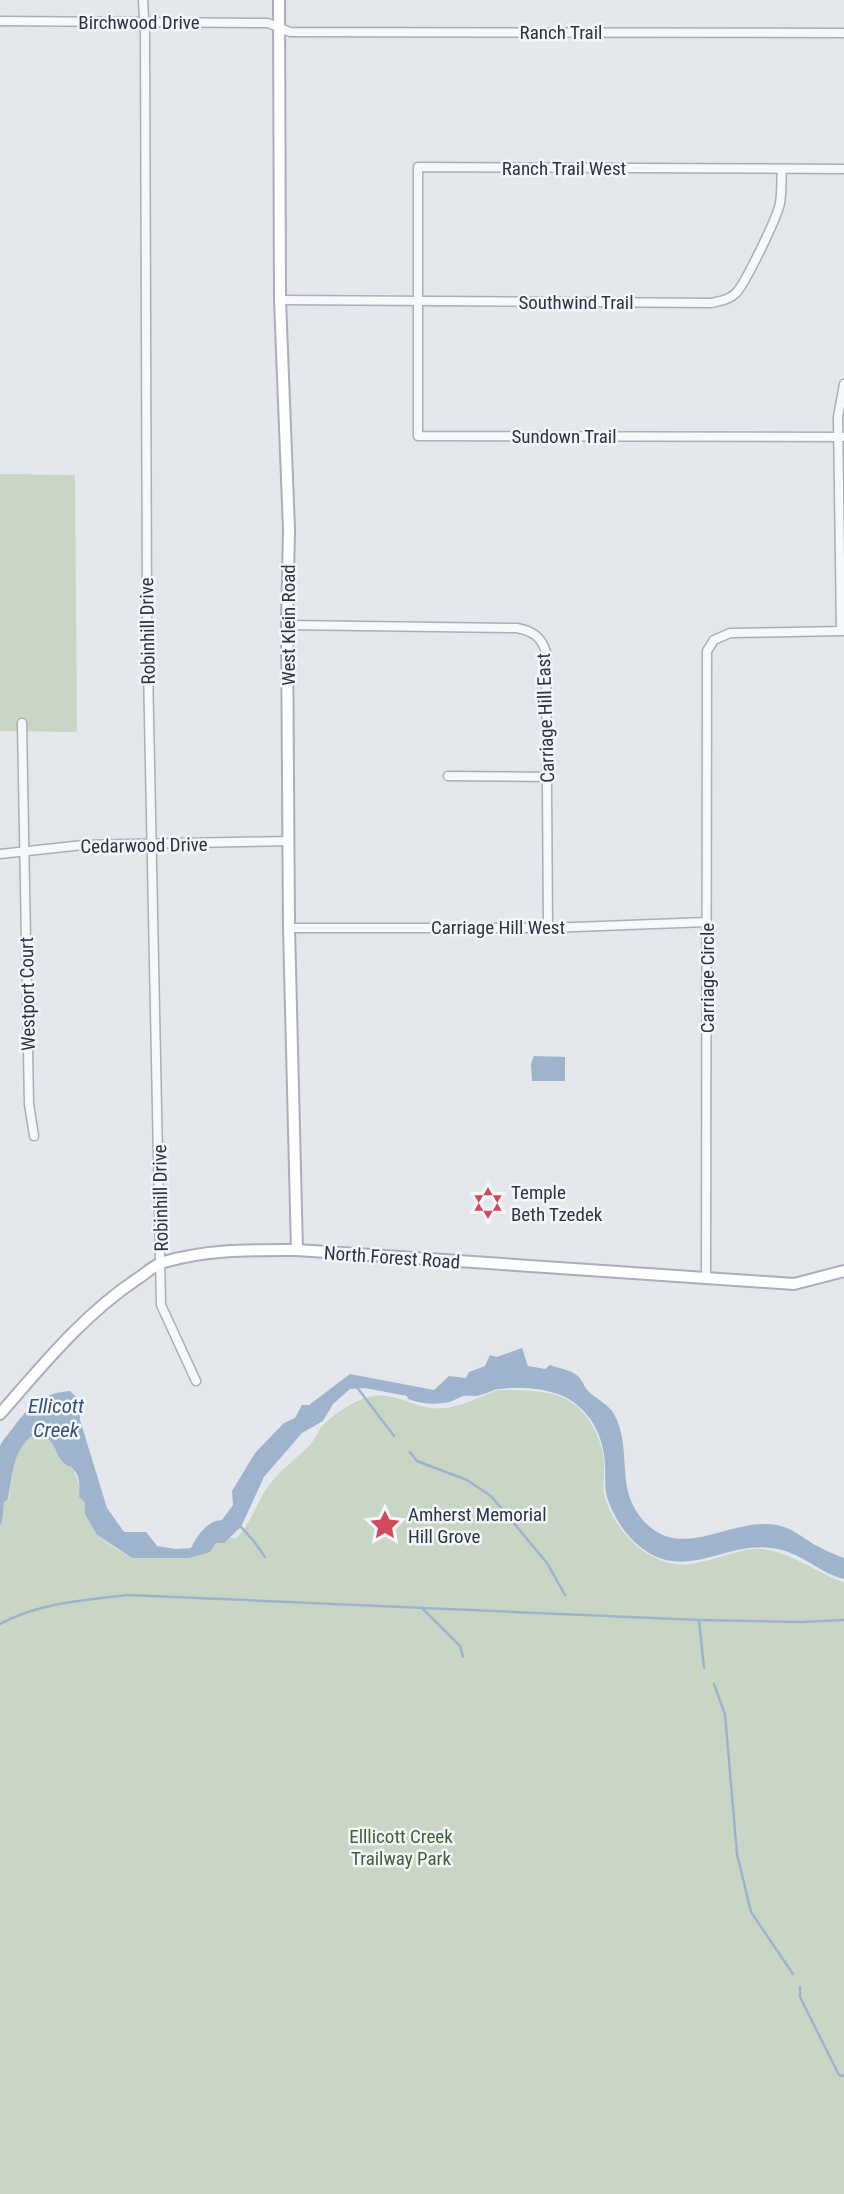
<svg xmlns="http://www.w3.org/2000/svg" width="844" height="2194" font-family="'Roboto Condensed',sans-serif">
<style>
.green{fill:#c9d6c5}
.water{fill:#9fb4cc}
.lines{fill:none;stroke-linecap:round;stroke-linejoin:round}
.stream{stroke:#9fb4cc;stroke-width:2.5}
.street-casing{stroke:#a9aeb7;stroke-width:11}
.secondary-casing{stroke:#a9aeb7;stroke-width:14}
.street{stroke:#f7f8fa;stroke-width:8}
.secondary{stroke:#fff;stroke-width:10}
.labels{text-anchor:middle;stroke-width:5;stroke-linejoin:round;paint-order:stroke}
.street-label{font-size:19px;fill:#2b3445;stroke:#f4f6f9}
.poi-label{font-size:19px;fill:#2b3445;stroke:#f4f6f9;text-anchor:start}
.park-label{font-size:19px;fill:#3f6138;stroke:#f4f6f9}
.water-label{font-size:21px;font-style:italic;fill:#34527a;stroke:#f4f6f9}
</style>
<rect width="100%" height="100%" fill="#e4e7ec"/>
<!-- green -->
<g class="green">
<polygon points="0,474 75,475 77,732 0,731"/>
<path d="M498,1390c18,0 36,0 54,4 30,6 49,38 52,67 1,10 -1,22 0,32 4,21 21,45 38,57 35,24 55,13 92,3 8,-2 18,-5 26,-4 32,2 55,24 84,33v612h-844v-667l2,-4 2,-22 5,-2c4,-25 3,-48 24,-64h7l10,6 5,5 8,17 10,5 24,67 16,12 19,11h57l27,-15h8l5,-5h7c12,-10 21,-35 31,-50 12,-17 26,-27 41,-41 6,-6 8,-12 12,-18 10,-13 33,-28 49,-32 23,-6 41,9 63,11 22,3 45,-10 66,-18z"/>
</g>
<!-- water -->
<g class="water">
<polygon points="534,1056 565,1057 565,1081 532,1081 531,1063"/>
<path d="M522,1348l6,18 17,3 5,-4c7,3 18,4 25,9 6,3 9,12 13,17 8,8 22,14 27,25 19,38 -3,76 34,110 36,33 84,-9 128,-1 15,3 25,12 38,20 9,5 19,9 29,13v21c-24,-5 -43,-28 -73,-31 -46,-6 -84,33 -128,1 -17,-12 -30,-33 -36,-52 -3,-10 -1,-22 -2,-32 -1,-29 -15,-56 -42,-69 -19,-8 -42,-10 -63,-7 -7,0 -13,5 -20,6 -5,2 -11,0 -16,1 -5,1 -10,5 -15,6 -15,3 -28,2 -41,-3l-1,-3 -42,-8 -15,1 -17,15 -10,17 -21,12 -38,44 -23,50 -17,16h-8l-6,9 -21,6h-57l-35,-23 -12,-21v-12l-6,-5c1,-8 1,-21 -5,-27 -6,-7 -3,-1 -9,-6 -13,-11 -6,-27 -32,-29 -21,16 -20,40 -25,64l-4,3 -2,21 -2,3v-80l2,-4c20,-25 32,-49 68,-51l10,10v19l27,88 17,24h22l11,14 19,3 15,-1c7,-13 15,-27 31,-28l11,-15 -1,-14 23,-38 29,-30 11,-5 7,-13h7l41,-31 84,16 15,-14 17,2 3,-6 16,-6 5,-11 7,2z"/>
</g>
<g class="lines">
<!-- stream -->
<g class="stream">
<polyline points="356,1386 394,1436"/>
<polyline points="410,1452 417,1461 467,1480 491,1496 547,1563 565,1595"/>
<polyline points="241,1527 253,1540 265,1557"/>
<polyline points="423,1609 460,1646 463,1657"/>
<polyline points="699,1620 704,1668"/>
<path d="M0,1624c39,-21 84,-24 128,-29l571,25 102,2 43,-2"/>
<polyline points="714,1684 725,1714 737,1854 751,1912 793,1974"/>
<polyline points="800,1987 800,1997 839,2075 844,2076"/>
</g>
<defs>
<g id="street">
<polyline points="143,0 145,35 147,618 161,1305 196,1381"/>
<polyline points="0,21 268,23 290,32 844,33"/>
<polyline points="844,169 418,167 418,436 844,437"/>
<path d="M280,300l431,3c9,-2 18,-3 25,-10 9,-9 42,-77 44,-90 2,-11 1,-23 2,-34"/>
<path d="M287,625l230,3c15,3 24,8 29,24l2,276"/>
<polyline points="841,631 838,417 844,384"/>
<polyline points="22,723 29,1104 34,1136"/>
<polyline points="448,776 548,777"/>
<polyline points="0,854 83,845 288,841"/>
<polyline points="289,928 548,928 707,922"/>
<polyline points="706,1279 707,651 714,640 730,633 844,631"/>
</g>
<g id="secondary">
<polyline points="279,0 280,300 289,529 287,625 289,928 297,1250"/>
<path d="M0,1414c42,-48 83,-99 137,-135 8,-5 17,-14 27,-17 43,-13 88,-12 133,-12l497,34 50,-13"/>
</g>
</defs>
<!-- street casing -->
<use href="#street" class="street-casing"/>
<!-- secondary casing -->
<use href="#secondary" class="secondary-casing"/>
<!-- street -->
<use href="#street" class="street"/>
<!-- secondary -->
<use href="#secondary" class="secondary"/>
</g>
<!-- icons -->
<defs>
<symbol id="synagogue-bare" viewBox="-9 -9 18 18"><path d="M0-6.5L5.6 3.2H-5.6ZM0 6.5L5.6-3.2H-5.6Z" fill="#d1495b" stroke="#f4f6f9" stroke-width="2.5" paint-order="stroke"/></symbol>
<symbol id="sight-bare" viewBox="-9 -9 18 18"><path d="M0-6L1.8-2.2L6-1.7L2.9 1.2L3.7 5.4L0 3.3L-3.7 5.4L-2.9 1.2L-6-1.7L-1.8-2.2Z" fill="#d1495b" stroke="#f4f6f9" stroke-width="2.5" paint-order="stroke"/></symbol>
</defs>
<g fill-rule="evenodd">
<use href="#synagogue-bare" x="466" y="1181" width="44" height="44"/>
<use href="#sight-bare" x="363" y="1503" width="44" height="44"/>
</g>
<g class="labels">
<!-- street labels -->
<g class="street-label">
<text x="139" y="29">Birchwood Drive</text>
<text x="561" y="39">Ranch Trail</text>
<text x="564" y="175">Ranch Trail West</text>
<text x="576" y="309">Southwind Trail</text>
<text x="564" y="443">Sundown Trail</text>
<text transform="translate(288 625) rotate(-90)" y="7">West Klein Road</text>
<text transform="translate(147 631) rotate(-91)" y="7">Robinhill Drive</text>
<text transform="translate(545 718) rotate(-92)" y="7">Carriage Hill East</text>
<text transform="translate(144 845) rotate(-1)" y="7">Cedarwood Drive</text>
<text x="498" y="934">Carriage Hill West</text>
<text transform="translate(707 978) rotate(-90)" y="7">Carriage Circle</text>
<text transform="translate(27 994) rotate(-91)" y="7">Westport Court</text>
<text transform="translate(160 1198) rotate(-91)" y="7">Robinhill Drive</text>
<text transform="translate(392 1257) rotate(4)" y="7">North Forest Road</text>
</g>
<!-- poi labels -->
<g class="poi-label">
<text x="511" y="1199">Temple<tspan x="511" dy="22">Beth Tzedek</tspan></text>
<text x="408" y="1521">Amherst Memorial<tspan x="408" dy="22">Hill Grove</tspan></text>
</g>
<!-- park labels -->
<g class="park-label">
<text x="401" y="1843">Elllicott Creek<tspan x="401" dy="22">Trailway Park</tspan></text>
</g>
<!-- water labels -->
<g class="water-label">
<text x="56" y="1413">Ellicott<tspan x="56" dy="24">Creek</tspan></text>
</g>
</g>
</svg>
